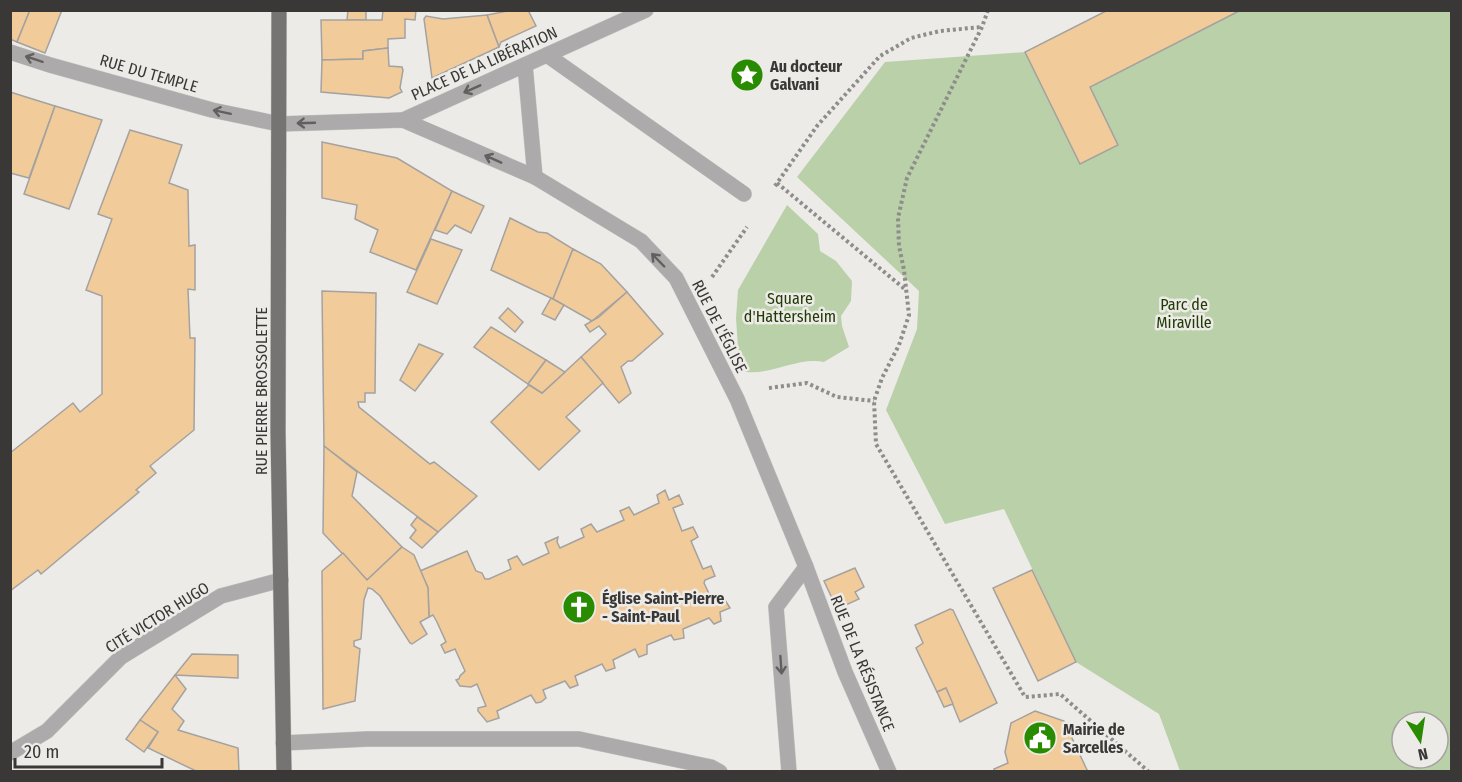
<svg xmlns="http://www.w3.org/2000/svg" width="1462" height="782" font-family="'Fira Sans Condensed',sans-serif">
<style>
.green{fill:#b9d0a8;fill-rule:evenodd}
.building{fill:#f2cb9b;stroke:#a4a29f;stroke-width:1.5}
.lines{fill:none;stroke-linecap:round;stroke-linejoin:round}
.minor-casing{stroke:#c9c7c5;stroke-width:16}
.major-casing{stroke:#c9c7c5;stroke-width:16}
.path{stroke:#8e8d8b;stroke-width:4;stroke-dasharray:3 3;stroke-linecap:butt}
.minor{stroke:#acaaaa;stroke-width:15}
.major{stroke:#767373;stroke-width:15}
.oneway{stroke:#61605f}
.labels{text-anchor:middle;stroke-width:5;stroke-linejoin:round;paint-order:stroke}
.street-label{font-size:16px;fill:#393837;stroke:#edebe8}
.poi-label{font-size:16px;font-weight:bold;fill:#393837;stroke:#edebe8;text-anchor:start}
.park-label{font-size:16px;fill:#213b04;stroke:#edebe8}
</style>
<rect width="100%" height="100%" fill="#edebe8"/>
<!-- green -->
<g class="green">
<path d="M1108,11h343v760h-271l-21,-57 -83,-52 -72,-153 -59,15 -59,-114 31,-81 2,-38 -122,-114 88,-115 140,-10zM1402,722h36v36h-36z"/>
<path d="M787,205l31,29 2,17 16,10 16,20 -1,20 -10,15 1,10 7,21 -25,15c-27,-5 -51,13 -78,10l-7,-9 -3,-45 2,-28z"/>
</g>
<!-- building -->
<g class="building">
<polygon points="10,10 30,10 17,42 10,39"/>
<polygon points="30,10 62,10 45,53 17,42"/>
<polygon points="348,10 366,10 366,20 347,20"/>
<polygon points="383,10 416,10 415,20 405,19 405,38 388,39 388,48 363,51 363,59 322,60 321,20 382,20"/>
<polygon points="512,10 528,10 536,26 501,42 499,47 487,15"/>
<polygon points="1108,10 1241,10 1090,87 1118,145 1080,164 1025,52"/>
<polygon points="487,15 499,47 432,78 424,19 426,16 443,19"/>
<polygon points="388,48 389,66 402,67 403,70 400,88 402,92 389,98 321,92 322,60 363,59 363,51"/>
<polygon points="10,92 55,106 29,178 10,173"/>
<polygon points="55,106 102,120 69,209 24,194"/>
<polygon points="130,130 182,145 169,183 188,190 189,246 195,245 195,290 188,289 190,338 195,338 194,430 150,466 156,473 136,490 139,492 41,574 38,570 10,591 10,453 73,403 80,412 102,394 102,296 86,290 112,219 98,214"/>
<polygon points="322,142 397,158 452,191 416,270 370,252 378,230 355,219 357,205 322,198"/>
<polygon points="452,191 484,206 471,233 455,225 447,234 435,230"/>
<polygon points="510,218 538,232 547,233 573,249 553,299 491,270"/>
<polygon points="431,239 462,250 437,304 407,292"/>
<polygon points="573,249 601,264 627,292 592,321 553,299"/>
<polygon points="322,291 376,293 375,393 365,393 365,402 358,402 359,407 430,464 434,462 477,496 438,532 324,446"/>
<polygon points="627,292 663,334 632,361 628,361 621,367 631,393 619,403 581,357 606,334 599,326 590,332 585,325 599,317"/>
<polygon points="551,298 564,305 555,320 542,314"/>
<polygon points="508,308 523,322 515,332 499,318"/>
<polygon points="491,327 546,360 528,384 474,347"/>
<polygon points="419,344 443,354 415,391 400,380"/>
<polygon points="581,357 603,383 566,417 580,431 539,470 491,422 529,385 542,393"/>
<polygon points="546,360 565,372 542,393 528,384"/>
<polygon points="324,446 357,472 352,496 402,547 367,580 323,533"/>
<polygon points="665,490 669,500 679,495 683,504 673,508 682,531 693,527 698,537 691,541 703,569 711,566 715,576 705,580 704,583 714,604 725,600 730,608 720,612 721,621 714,624 709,618 683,629 684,638 674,640 671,635 647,645 647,654 639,657 635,649 613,660 615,668 606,671 602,664 575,676 578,685 570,688 565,681 543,690 546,698 541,702 536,703 531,695 497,711 499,718 487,722 478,711 478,708 486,706 477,684 471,687 460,686 456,680 459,679 460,676 465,671 455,649 445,653 441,645 446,642 437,622 433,615 429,617 428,588 420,571 467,551 476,571 482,573 485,579 489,579 511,569 508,560 517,556 523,565 549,553 545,543 558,537 557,542 560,548 584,537 581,529 591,524 597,532 624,520 620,511 629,507 634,515 659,503 657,495"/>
<polygon points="417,517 438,532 422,548 410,538 416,530 411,525"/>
<polygon points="402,547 414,555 428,588 429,617 420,622 427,634 412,644 410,643 380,596 372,589 368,588 364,600 361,639 354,641 354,646 360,649 355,701 323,709 322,571 343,553 367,580"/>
<polygon points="855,568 864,587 855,592 859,599 837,609 824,581"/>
<polygon points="1032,570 1076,662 1038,681 993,588"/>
<polygon points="950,609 953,610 997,703 960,722 946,688 937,692 916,648 923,643 915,625"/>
<polygon points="192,654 238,655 238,678 175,675"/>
<polygon points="175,675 186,689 172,709 184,721 178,730 238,748 239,772 198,772 148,748 158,732 140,720"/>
<polygon points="946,688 953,704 944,707 937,692"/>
<polygon points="1035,711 1064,721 1088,772 994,772 994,769 1008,763 1005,752 1011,723"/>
<polygon points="140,720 158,732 144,752 126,739"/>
</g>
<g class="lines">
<defs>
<g id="minor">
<polyline points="10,52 50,65 212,110 279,124 403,120 535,177 641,241 676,278 737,399 806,567 845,672 889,772"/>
<polyline points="547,55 744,194"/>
<polyline points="525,65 535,177"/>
<polyline points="403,120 646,10"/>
<polyline points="283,743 367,739 579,739 711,767 720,772"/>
<polyline points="10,753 47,731 121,657 221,596 281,580"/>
<polyline points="789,772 776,607 806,567"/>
</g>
<polyline id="major" points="279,10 278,432 284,772"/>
</defs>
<!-- minor casing -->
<use href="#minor" class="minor-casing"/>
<!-- major casing -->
<use href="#major" class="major-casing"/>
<!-- path -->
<g class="path">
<polyline points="988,10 982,27 907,178 898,218 899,246 904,270 909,315 899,345 882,378 874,401 876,444 1025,697 1060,694 1149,772"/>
<polyline points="777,183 906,290"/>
<polyline points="775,186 817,126 880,56 911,38 940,31 981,27"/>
<polyline points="712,277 747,227"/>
<polyline points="769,388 807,383 837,397 874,401"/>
</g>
<!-- minor -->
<use href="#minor" class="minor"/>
<!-- major -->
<use href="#major" class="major"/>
</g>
<!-- one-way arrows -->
<defs><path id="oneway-shaft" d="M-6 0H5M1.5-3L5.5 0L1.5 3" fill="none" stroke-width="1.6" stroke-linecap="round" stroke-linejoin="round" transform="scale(1.5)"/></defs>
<g class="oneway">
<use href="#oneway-shaft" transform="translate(34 59) rotate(-162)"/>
<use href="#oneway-shaft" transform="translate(472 89) rotate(156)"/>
<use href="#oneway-shaft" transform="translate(222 112) rotate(-168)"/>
<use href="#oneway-shaft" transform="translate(306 123) rotate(178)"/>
<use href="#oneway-shaft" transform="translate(493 159) rotate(-156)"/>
<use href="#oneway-shaft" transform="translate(658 260) rotate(-134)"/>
<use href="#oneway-shaft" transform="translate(781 665) rotate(86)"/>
</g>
<!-- icons -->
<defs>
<symbol id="sight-disc" viewBox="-11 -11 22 22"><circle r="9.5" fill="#288b00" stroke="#edebe8"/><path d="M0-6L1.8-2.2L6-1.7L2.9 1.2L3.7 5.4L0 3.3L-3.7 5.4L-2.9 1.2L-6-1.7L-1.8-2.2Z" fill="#fff"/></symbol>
<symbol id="church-disc" viewBox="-11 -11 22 22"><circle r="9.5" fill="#288b00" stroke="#edebe8"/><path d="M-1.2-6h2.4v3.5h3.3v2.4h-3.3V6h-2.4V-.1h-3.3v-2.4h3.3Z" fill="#fff"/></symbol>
<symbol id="civic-disc" viewBox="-11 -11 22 22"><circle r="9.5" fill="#288b00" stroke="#edebe8"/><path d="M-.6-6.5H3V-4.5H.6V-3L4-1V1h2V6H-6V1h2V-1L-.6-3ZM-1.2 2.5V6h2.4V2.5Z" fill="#fff"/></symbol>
</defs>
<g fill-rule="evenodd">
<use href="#sight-disc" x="728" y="56" width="38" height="38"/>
<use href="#church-disc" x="560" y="588" width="38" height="38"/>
<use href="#civic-disc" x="1021" y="719" width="38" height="38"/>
</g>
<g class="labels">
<!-- street labels -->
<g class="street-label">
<text transform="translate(484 63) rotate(-24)" y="6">PLACE DE LA LIBÉRATION</text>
<text transform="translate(149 73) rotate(16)" y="6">RUE DU TEMPLE</text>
<text transform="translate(720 326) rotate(63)" y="6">RUE DE L'ÉGLISE</text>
<text transform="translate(261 391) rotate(-90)" y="6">RUE PIERRE BROSSOLETTE</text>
<text transform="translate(157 617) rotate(-32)" y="6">CITÉ VICTOR HUGO</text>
<text transform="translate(863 663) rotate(68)" y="6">RUE DE LA RÉSISTANCE</text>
</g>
<!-- poi labels -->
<g class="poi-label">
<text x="770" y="72">Au docteur<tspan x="770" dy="18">Galvani</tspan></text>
<text x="602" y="604">Église Saint-Pierre<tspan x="602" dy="18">- Saint-Paul</tspan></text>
<text x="1063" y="735">Mairie de<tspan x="1063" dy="18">Sarcelles</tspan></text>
</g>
<!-- park labels -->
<g class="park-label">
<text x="790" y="304">Square<tspan x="790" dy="18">d'Hattersheim</tspan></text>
<text x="1184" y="310">Parc de<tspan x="1184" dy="18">Miraville</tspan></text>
</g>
</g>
<!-- border -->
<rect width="1462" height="782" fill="none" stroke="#393837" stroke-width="24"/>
<!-- north arrow -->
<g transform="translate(1420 740) rotate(168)"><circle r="28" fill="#edebe8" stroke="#a5a3a1" stroke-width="1.5"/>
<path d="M0-4.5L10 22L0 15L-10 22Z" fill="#288b00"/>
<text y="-9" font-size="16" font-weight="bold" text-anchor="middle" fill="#393837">N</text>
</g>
<!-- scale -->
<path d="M15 758v9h147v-9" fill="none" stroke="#393837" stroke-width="3"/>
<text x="24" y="758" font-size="18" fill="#393837" stroke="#edebe8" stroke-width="4.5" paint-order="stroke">20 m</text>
</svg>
